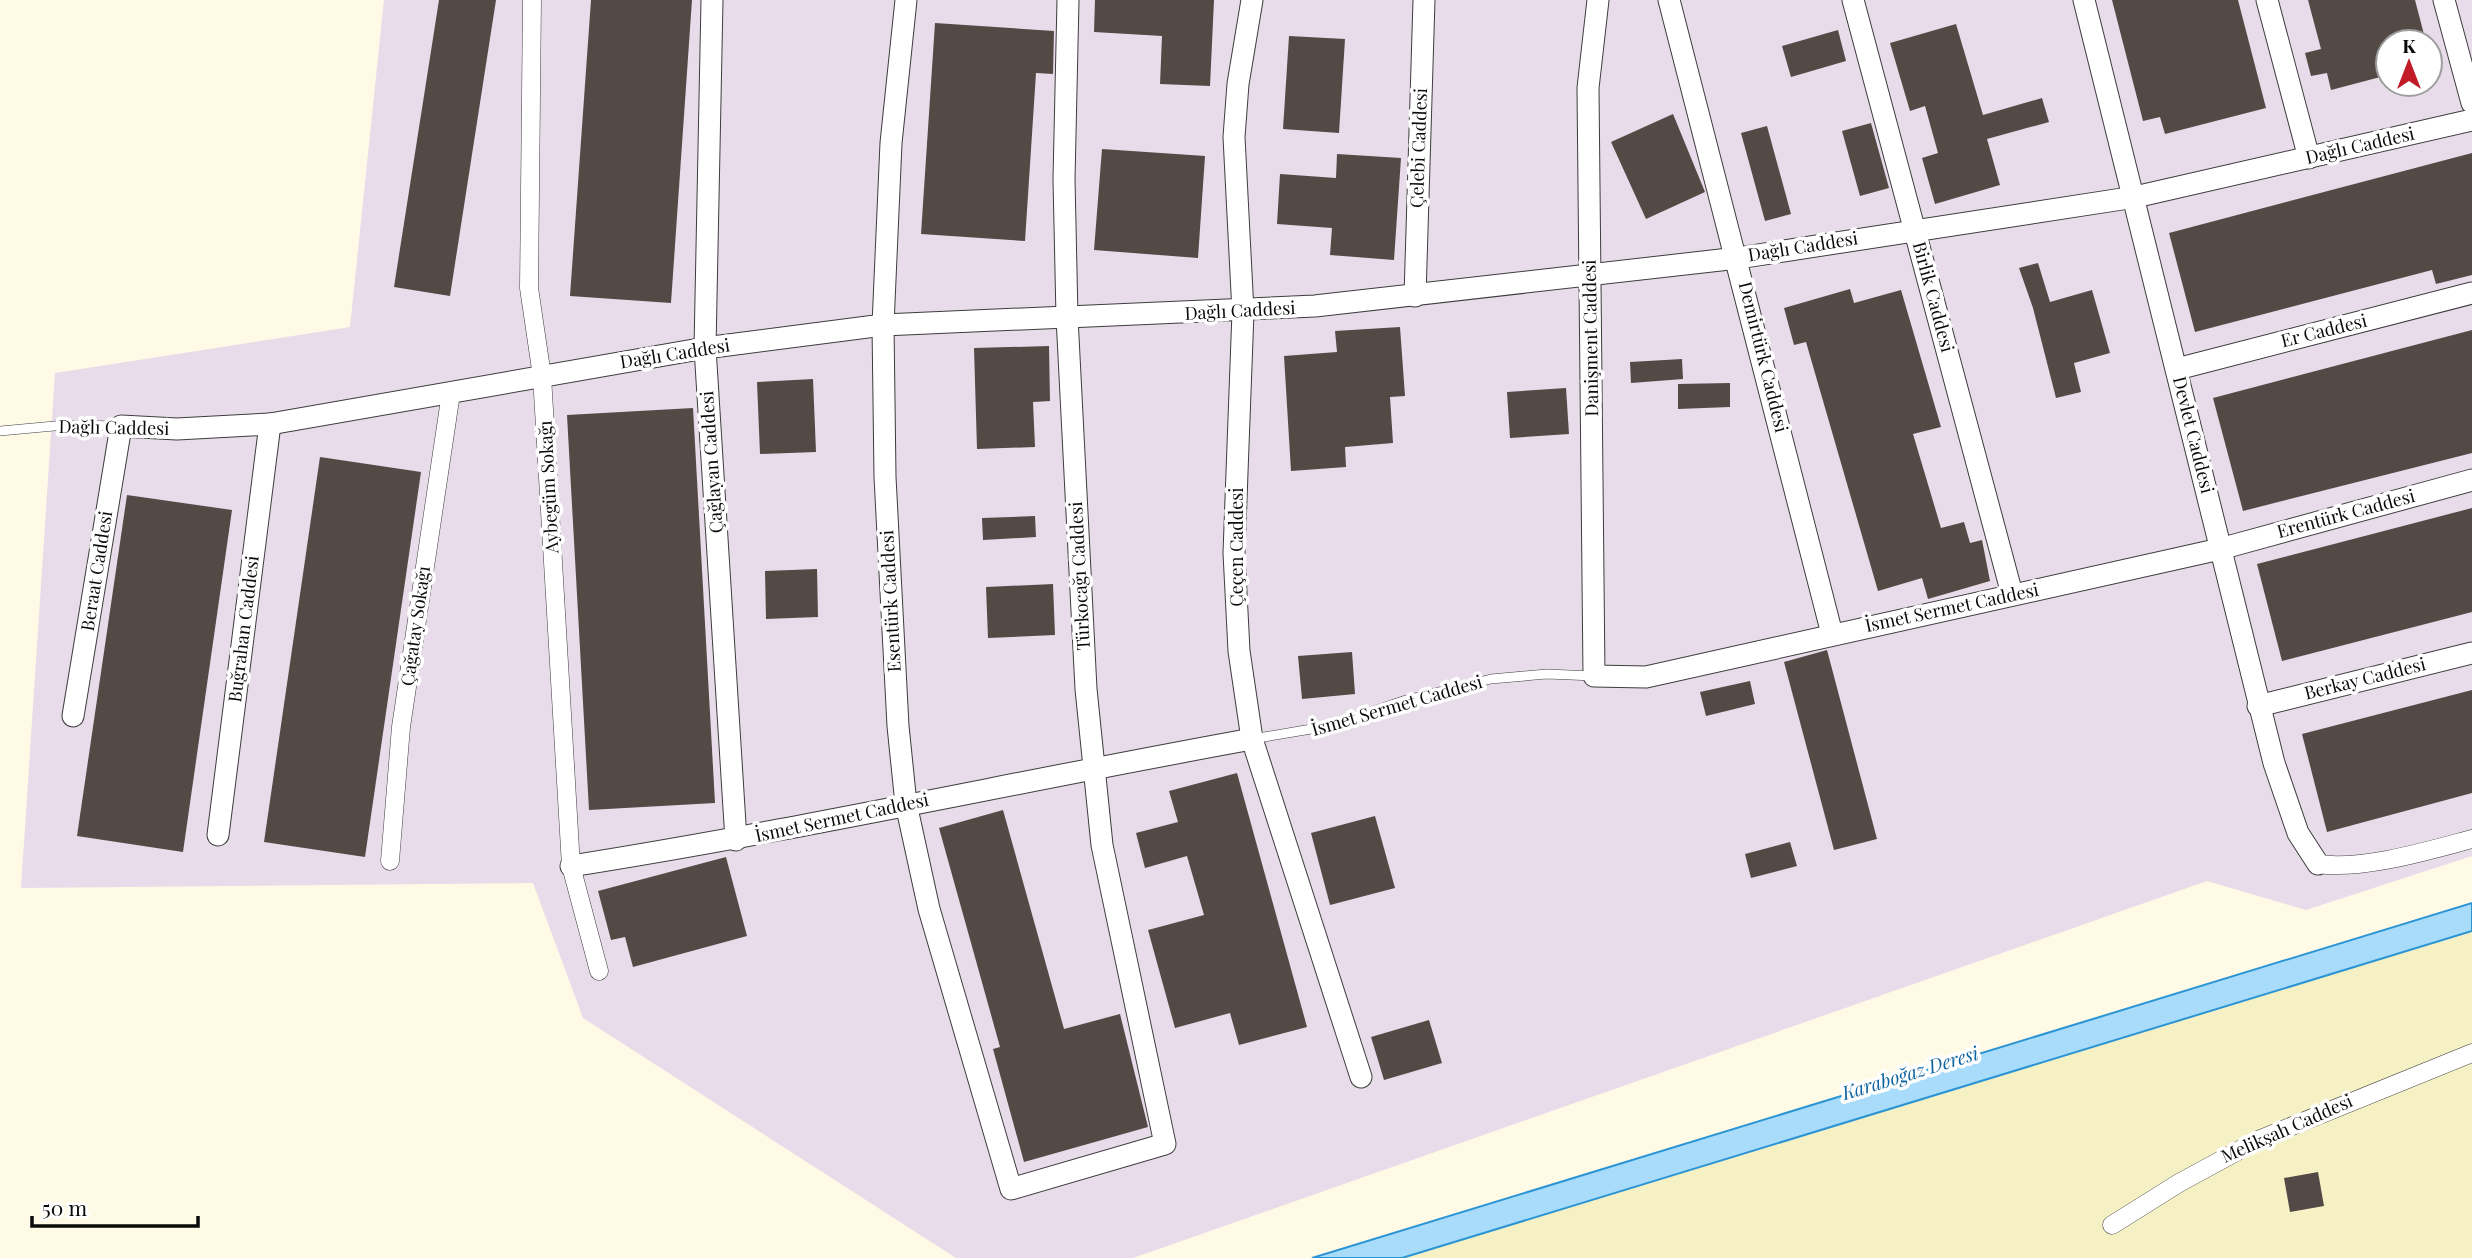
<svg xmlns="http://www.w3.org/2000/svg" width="2472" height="1258" font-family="'Playfair Display',serif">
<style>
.industrial{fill:#e8dcea;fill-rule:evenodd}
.farmland{fill:#f6f1c5}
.water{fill:#a8dcfa;stroke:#2b94d5;stroke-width:2}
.building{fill:#534a46}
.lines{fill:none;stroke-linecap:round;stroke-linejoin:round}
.service-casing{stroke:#3d3d3d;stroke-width:10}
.minor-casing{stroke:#3d3d3d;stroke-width:19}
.tertiary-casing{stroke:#3d3d3d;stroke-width:23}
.service{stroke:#fff;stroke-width:9}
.minor{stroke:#fff;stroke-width:18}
.tertiary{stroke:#fff;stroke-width:21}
.labels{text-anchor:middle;stroke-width:7;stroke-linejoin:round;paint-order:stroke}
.street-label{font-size:18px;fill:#0a0a0a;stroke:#fff}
.water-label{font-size:19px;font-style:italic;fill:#0e63a1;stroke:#fff}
</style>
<rect width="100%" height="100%" fill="#fffae6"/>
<!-- industrial -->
<path class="industrial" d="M384,0h2088v856l-166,54 -99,-29 -1074,377h-177l-373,-240 -50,-135 -512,5 34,-515 295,-46zM2388,42h42v42h-42z"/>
<!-- farmland -->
<polygon class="farmland" points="2472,931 2472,1258 1402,1258 2364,964"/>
<!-- water -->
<polygon class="water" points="2472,903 2472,931 2364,964 1402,1258 1312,1258"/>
<!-- building -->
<g class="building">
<polygon points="439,0 496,0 450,296 394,287"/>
<polygon points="591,0 692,0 671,303 570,296"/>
<polygon points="1095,0 1214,0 1210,86 1160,84 1162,36 1094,32"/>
<polygon points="2112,0 2238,0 2266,108 2165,134 2160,117 2143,121"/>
<polygon points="2308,0 2415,0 2426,42 2388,42 2388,75 2331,90 2327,73 2311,76 2305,53 2321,49"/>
<polygon points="935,23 1054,31 1053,74 1036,73 1025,241 921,234"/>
<polygon points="1956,24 1983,115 2042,98 2049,122 1987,139 2000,185 1935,204 1922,158 1938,153 1925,106 1910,111 1890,43"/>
<polygon points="1838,30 1846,61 1791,77 1782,46"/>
<polygon points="1289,36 1345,39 1339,133 1283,129"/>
<polygon points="1673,114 1705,192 1646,219 1611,142"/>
<polygon points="1871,123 1889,188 1860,196 1842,131"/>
<polygon points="1767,126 1791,214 1765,221 1741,133"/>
<polygon points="1102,149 1205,156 1198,258 1094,250"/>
<polygon points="2472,153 2472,275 2436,284 2432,270 2195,332 2169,233"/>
<polygon points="1337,154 1401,158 1394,260 1330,255 1332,228 1277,224 1280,174 1336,178"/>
<polygon points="2038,263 2050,302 2092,290 2110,353 2074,363 2081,392 2056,398 2033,308 2019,268"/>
<polygon points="1850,289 1854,303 1901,290 1941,427 1913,434 1941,528 1964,522 1970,543 1982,540 1990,581 1928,599 1922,578 1878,591 1806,342 1794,345 1784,308"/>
<polygon points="1400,327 1405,396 1390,397 1393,443 1345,447 1346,467 1291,471 1284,356 1337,352 1335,331"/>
<polygon points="2472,330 2472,453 2243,511 2213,398"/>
<polygon points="1049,346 1050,401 1033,402 1035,447 977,449 974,348"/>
<polygon points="1682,359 1683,379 1631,383 1630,362"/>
<polygon points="813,379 816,452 760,454 757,382"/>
<polygon points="1730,383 1730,407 1678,409 1678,384"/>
<polygon points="1566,388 1569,434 1510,438 1507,392"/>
<polygon points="693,408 715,803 589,810 567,415"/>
<polygon points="320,457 421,472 365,857 264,842"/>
<polygon points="127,495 232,510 183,852 77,836"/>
<polygon points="2472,508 2472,612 2282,661 2257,564"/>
<polygon points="1035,516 1036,537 983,540 982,518"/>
<polygon points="817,569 818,617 766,619 765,571"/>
<polygon points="1053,584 1055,635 988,638 986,587"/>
<polygon points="1827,650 1877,839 1834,850 1784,662"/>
<polygon points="1352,652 1355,694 1302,699 1298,656"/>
<polygon points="1750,681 1755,704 1706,716 1700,692"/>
<polygon points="2472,690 2472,793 2327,832 2302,734"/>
<polygon points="1237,773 1307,1027 1239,1045 1230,1013 1175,1028 1148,930 1204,915 1187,856 1145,868 1136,833 1178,822 1169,791"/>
<polygon points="1003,810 1064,1029 1120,1014 1148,1127 1024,1162 993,1049 1000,1047 939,828"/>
<polygon points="1375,816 1395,888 1330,905 1311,833"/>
<polygon points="1790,842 1797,866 1751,878 1745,854"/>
<polygon points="726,857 747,936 633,967 625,937 611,940 598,891"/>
<polygon points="1429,1020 1442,1063 1384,1080 1371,1037"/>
<polygon points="2318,1172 2324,1206 2290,1212 2284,1178"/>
</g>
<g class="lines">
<defs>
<g id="service">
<polyline points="0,431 65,425 120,426"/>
<polyline points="1252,739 1329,726 1406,700 1491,679 1547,674 1594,676"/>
</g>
<g id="minor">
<polyline points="532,0 529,288 542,376 571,866 599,971"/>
<polyline points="390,861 401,727 451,393"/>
<path d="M2318,864c46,6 109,-13 154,-25"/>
<polyline points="2112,1225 2179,1183 2258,1140 2472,1053"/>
</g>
<g id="tertiary">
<polyline points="712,0 705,348 736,840"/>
<polyline points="906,0 891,143 883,325 885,477 898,726 906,804 929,909 1011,1189 1165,1144 1102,845 1086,689 1067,317 1064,179 1068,0"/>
<polyline points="1252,0 1238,84 1234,137 1243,312 1234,553 1239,651 1252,739 1361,1077"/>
<polyline points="1598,0 1588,88 1594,676 1646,677 2220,549 2472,480"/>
<polyline points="1669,0 1832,634"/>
<polyline points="1853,0 2012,594"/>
<polyline points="2084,0 2274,763 2298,833 2318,864"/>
<polyline points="2267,0 2309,158"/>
<polyline points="2444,0 2472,103"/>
<polyline points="1415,296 1424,0"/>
<polyline points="2177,369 2472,293"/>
<polyline points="2258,706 2472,653"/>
<polyline points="73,716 121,426 177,429 270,424 705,348 883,325 1315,306 1738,258 2135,197 2472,120"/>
<polyline points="218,835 270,424"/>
<path d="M571,866c228,-36 454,-86 681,-127"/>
</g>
</defs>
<!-- service casing -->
<use href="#service" class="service-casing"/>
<!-- minor casing -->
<use href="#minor" class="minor-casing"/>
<!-- tertiary casing -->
<use href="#tertiary" class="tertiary-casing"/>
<!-- service -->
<use href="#service" class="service"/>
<!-- minor -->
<use href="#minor" class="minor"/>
<!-- tertiary -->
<use href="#tertiary" class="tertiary"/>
</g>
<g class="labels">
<!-- street labels -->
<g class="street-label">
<text transform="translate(2360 146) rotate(-13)" y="6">Dağlı Caddesi</text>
<text transform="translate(1419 148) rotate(-88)" y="6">Çelebi Caddesi</text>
<text transform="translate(1803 247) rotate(-9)" y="6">Dağlı Caddesi</text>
<text transform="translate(1933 297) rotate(75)" y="6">Birlik Caddesi</text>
<text transform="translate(1240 311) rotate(-3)" y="6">Dağlı Caddesi</text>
<text transform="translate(2324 331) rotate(-14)" y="6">Er Caddesi</text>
<text transform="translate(1591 338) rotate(-91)" y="6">Danişment Caddesi</text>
<text transform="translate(675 354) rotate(-9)" y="6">Dağlı Caddesi</text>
<text transform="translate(1763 357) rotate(76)" y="6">Demirtürk Caddesi</text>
<text transform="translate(114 428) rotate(1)" y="6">Dağlı Caddesi</text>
<text transform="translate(2193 435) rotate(76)" y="6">Devlet Caddesi</text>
<text transform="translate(712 462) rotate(-94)" y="6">Çağlayan Caddesi</text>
<text transform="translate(549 487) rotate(-93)" y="6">Aybegüm Sokağı</text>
<text transform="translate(2346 514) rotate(-15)" y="6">Erentürk Caddesi</text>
<text transform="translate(1237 547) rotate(-90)" y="6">Çeçen Caddesi</text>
<text transform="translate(97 571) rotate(-81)" y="6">Beraat Caddesi</text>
<text transform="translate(1080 576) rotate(-93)" y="6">Türkocağı Caddesi</text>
<text transform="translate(891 601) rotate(-93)" y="6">Esentürk Caddesi</text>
<text transform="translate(1952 608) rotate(-12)" y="6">İsmet Sermet Caddesi</text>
<text transform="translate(416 626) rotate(-82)" y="6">Çağatay Sokağı</text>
<text transform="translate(244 629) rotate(-83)" y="6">Buğrahan Caddesi</text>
<text transform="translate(2365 679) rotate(-14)" y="6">Berkay Caddesi</text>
<text transform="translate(1397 706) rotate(-16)" y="6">İsmet Sermet Caddesi</text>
<text transform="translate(842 818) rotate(-12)" y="6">İsmet Sermet Caddesi</text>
<text transform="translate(2287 1129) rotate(-24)" y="6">Melikşah Caddesi</text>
</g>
<!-- water labels -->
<g class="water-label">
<text transform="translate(1910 1073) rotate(-17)" y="7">Karaboğaz Deresi</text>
</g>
</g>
<!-- north arrow -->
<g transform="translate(2409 63)"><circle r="33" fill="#ffffff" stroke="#9d9d9d" stroke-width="2"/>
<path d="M0-5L12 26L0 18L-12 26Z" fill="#c01b26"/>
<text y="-10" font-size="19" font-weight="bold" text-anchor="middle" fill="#0a0a0a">K</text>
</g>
<!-- scale -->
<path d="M32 1216v10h166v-10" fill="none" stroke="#0a0a0a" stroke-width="3.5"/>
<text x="42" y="1216" font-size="21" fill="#0a0a0a" stroke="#ffffff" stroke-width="5" paint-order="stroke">50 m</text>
</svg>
